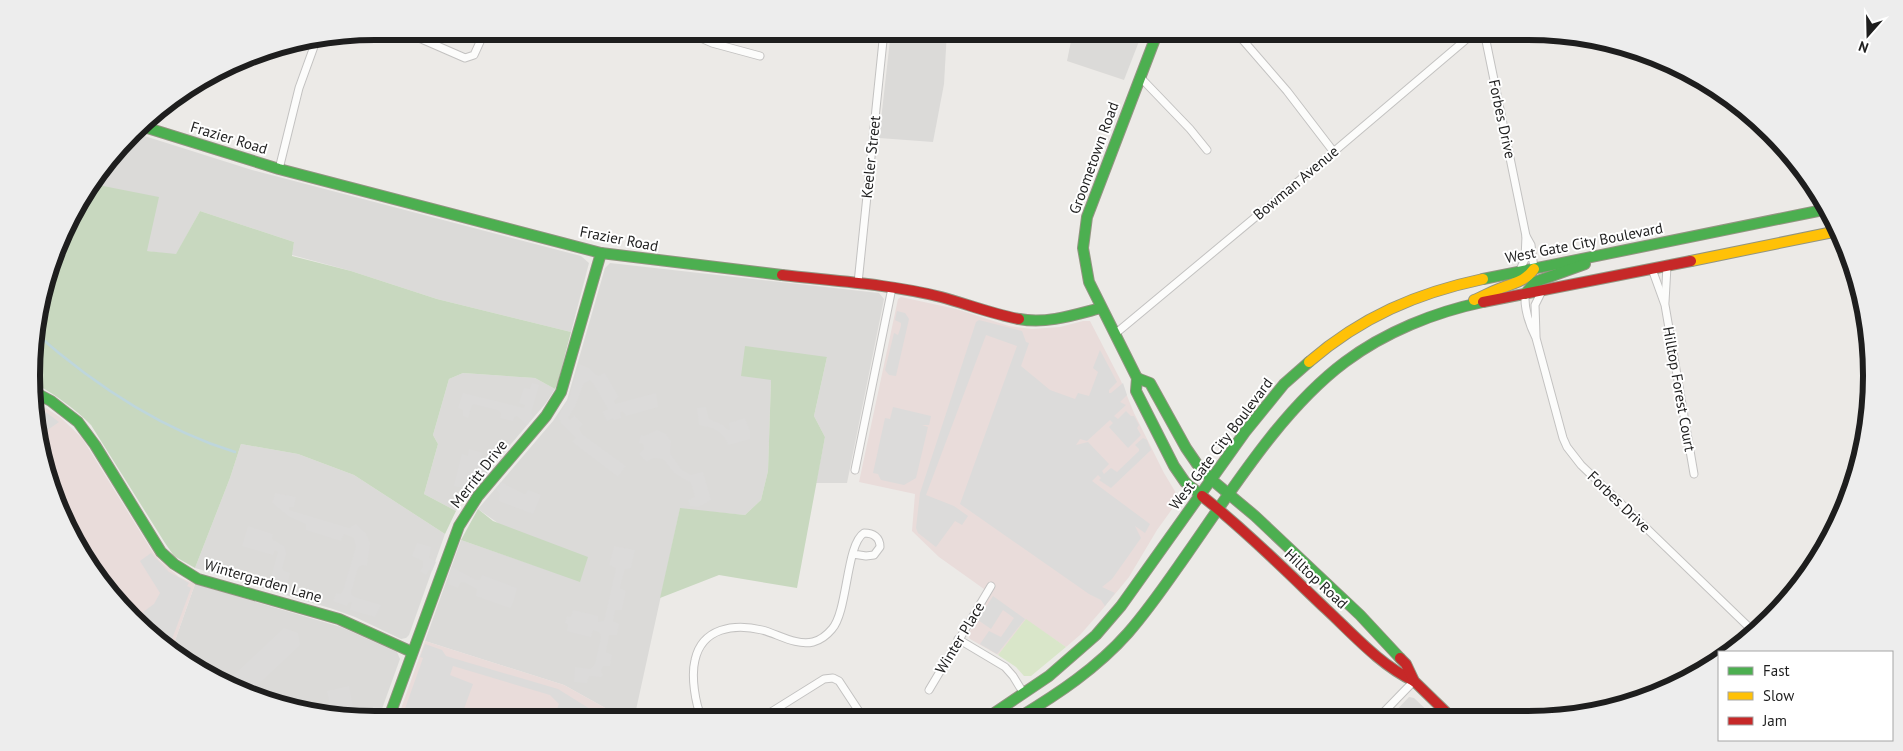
<svg xmlns="http://www.w3.org/2000/svg" width="1903" height="751" font-family="'PT Sans',sans-serif">
<style>
.residential{fill:#dbdad8}
.commercial{fill:#e9dcda}
.grass{fill:#d9e6c9}
.forest{fill:#c8d8bf}
.parking{fill:#dcdbda}
.lines{fill:none;stroke-linecap:round;stroke-linejoin:round}
.stream{stroke:#bed6dc;stroke-width:2.5}
.street-casing{stroke:#c3c2c1;stroke-width:9}
.fast-casing{stroke:#929481;stroke-width:12}
.slow-casing{stroke:#929481;stroke-width:12}
.jam-casing{stroke:#929481;stroke-width:12}
.street{stroke:#fcfcfb;stroke-width:7}
.fast{stroke:#4caf50;stroke-width:10}
.slow{stroke:#ffc107;stroke-width:10}
.jam{stroke:#c62828;stroke-width:10}
.labels{text-anchor:middle;stroke-width:4;stroke-linejoin:round;paint-order:stroke}
.street-label{font-size:15px;fill:#1e1e1e;stroke:#fff}
.rim{fill:none;stroke:#1e1e1e;stroke-width:6}
</style>
<rect width="100%" height="100%" fill="#eceae7"/>
<!-- residential -->
<g class="residential">
<polygon points="891,31 947,31 944,84 933,142 879,138"/>
<polygon points="1073,31 1143,31 1124,80 1067,61"/>
<polygon points="135,133 252,170 581,256 589,263 571,332 437,299 351,271 292,255 294,242 200,211 176,255 147,251 100,184 93,184"/>
<polygon points="610,263 879,293 884,299 847,483 816,483 825,437 814,416 827,357 771,380 768,471 761,500 745,515 680,509 634,719 625,719 564,685 425,641 461,540 580,581 478,509 553,421 567,400 605,268"/>
<polygon points="463,373 535,378 555,389 546,403 464,499 456,511 424,494 438,444 433,435 449,379"/>
<polygon points="241,444 298,454 354,475 445,534 409,635 406,638 401,639 355,617 333,609 195,568 230,478"/>
<polygon points="195,584 341,627 397,652 400,659 378,720 286,708 224,684 171,652"/>
<polygon points="1409,697 1414,698 1434,717 1390,717"/>
</g>
<!-- commercial -->
<g class="commercial">
<polygon points="901,297 956,309 1009,326 1032,329 1060,327 1083,321 1090,321 1121,381 1134,413 1164,473 1176,493 1177,499 1175,505 1157,530 1129,577 1101,611 1080,635 1066,647 1026,620 998,655 970,639 968,635 991,594 939,557 912,531 915,494 859,482 898,299"/>
<polygon points="37,402 61,418 82,438 152,551 159,560 179,577 195,584 171,652 166,649 89,567 58,507 38,443"/>
<polygon points="425,641 564,685 625,719 397,720"/>
</g>
<!-- grass -->
<polygon class="grass" points="1026,619 1066,647 1031,676 1024,676 1016,667 998,655"/>
<!-- forest -->
<g class="forest">
<path d="M93,184l66,13 -12,54 29,3 24,-43 94,31 -2,14 59,15 86,28 134,33 -13,50 -3,7 -20,-11 -72,-5 -14,6 -16,56 5,9 -14,50 32,17 -11,23 -91,-59 -56,-21 -57,-10 -11,34 -35,90 -21,-12 -9,-13 -74,-118c-17,-17 -34,-29 -55,-41l-2,-54 15,-65 28,-61z"/>
<polygon points="745,346 827,357 814,416 825,437 797,588 719,575 660,598 680,508 745,515 761,500 768,471 771,380 741,376"/>
<polygon points="478,509 493,521 588,557 580,582 461,540"/>
</g>
<!-- parking -->
<g class="parking">
<polygon points="897,311 905,313 909,319 896,376 889,375 885,370 894,333 898,335 901,326 901,323 895,320"/>
<polygon points="979,320 1022,331 1026,342 1029,343 1021,366 1050,390 1075,399 1078,393 1089,396 1098,372 1093,368 1100,350 1117,382 1109,390 1109,393 1111,393 1123,383 1127,395 1120,402 1126,405 1114,416 1118,419 1126,411 1131,416 1134,416 1139,425 1137,428 1141,435 1128,448 1109,427 1113,423 1110,420 1087,441 1080,439 1076,445 1088,442 1109,464 1102,471 1104,474 1111,468 1117,472 1139,451 1139,449 1135,445 1143,438 1147,440 1151,450 1111,488 1099,480 1101,478 1098,475 1092,481 1150,524 1145,533 1135,526 1141,538 1112,579 1102,587 1115,593 1105,606 1101,600 1089,594 960,504 1017,346 986,335 926,495 954,506 968,516 962,525 955,521 936,547 918,533 916,528 920,493 976,322"/>
<polygon points="579,364 589,368 598,376 605,373 619,397 614,401 615,404 656,393 658,407 626,416 622,411 620,414 621,418 614,420 613,418 607,421 602,412 608,409 592,382 590,380 584,383 575,407 568,418 570,420 574,415 583,424 579,428 582,434 626,466 618,477 572,442 576,438 561,423 558,416 569,398"/>
<polygon points="532,383 539,385 531,413 533,417 527,425 517,416 514,417 513,421 500,418 501,413 498,410 474,404 472,405 468,418 463,416 463,410 458,408 463,393 524,408 525,405 519,403 524,388 530,389"/>
<polygon points="37,403 39,407 59,422 46,431 42,430 38,432"/>
<polygon points="706,407 709,419 723,425 728,430 730,429 729,423 745,418 750,431 750,439 728,445 725,438 718,431 712,428 699,425 697,408"/>
<polygon points="893,407 931,416 929,425 922,425 928,427 916,478 904,485 881,480 878,474 873,473 885,418 890,419"/>
<polygon points="657,430 666,434 671,441 670,453 682,470 691,475 703,472 711,500 699,507 690,506 688,500 695,497 691,483 674,473 663,459 653,458 647,462 638,454 644,449 643,444 639,443 641,435 644,436"/>
<polygon points="469,449 483,453 481,458 492,467 485,474 480,473 477,475 476,478 478,483 472,490 454,486 462,454 468,456"/>
<polygon points="501,482 524,494 526,494 528,490 541,495 533,514 499,501 500,494 496,489"/>
<polygon points="275,493 296,497 294,507 289,507 289,510 349,528 356,524 366,533 370,543 367,566 362,565 358,568 351,593 354,597 381,605 375,617 350,610 352,602 348,603 347,606 333,601 336,593 340,594 343,591 356,546 354,538 344,534 341,541 306,530 306,524 288,516 272,503"/>
<polygon points="248,526 273,534 272,539 284,546 286,554 282,568 284,571 290,573 287,586 279,584 275,591 268,588 278,552 275,550 273,555 242,546"/>
<polygon points="417,543 431,547 429,558 436,562 432,571 429,570 426,575 420,571 423,567 423,561 412,556"/>
<polygon points="614,546 635,550 631,568 625,569 620,588 626,591 622,610 615,610 613,621 619,624 617,635 609,635 606,652 612,655 610,666 603,666 601,670 603,675 601,677 589,676 587,683 574,682 575,667 590,669 595,664 601,637 599,632 593,630 591,637 567,631 568,625 565,623 567,616 571,617 573,610 598,616 598,622 604,621 616,568 609,565"/>
<polygon points="151,553 169,572 189,583 187,586 191,588 168,650 159,641 159,639 143,612 154,604 160,593 140,561"/>
<polygon points="452,567 476,580 480,580 482,575 517,588 513,603 510,608 476,596 477,589 464,582 460,583 458,588 448,584 450,579 448,577"/>
<polygon points="993,596 1025,619 997,654 980,644 989,631 1001,637 1014,618 1003,610 991,629 978,620"/>
<polygon points="284,628 298,633 300,645 252,690 249,694 228,686 233,676"/>
<polygon points="425,644 442,650 446,656 456,659 558,689 606,719 553,719 559,704 550,695 453,666 450,675 473,684 460,720 401,720 423,658 420,657"/>
<polygon points="349,686 355,717 332,714 327,691"/>
</g>
<g class="lines">
<!-- stream -->
<path class="stream" d="M34,332c59,52 126,97 201,120"/>
<defs>
<g id="street">
<polyline points="403,31 465,58 474,55 485,31"/>
<polyline points="685,31 712,43 760,56"/>
<polyline points="1235,31 1287,91 1333,151"/>
<polyline points="1484,31 1526,236 1531,245 1534,269"/>
<polyline points="1140,77 1190,129 1207,150"/>
<polyline points="279,169 299,88 316,41"/>
<polyline points="1652,269 1665,305 1694,474"/>
<polyline points="1519,272 1525,259 1526,236"/>
<polyline points="858,283 884,31"/>
<path d="M1525,294c-1,16 4,30 11,44l27,100 4,9 14,18 174,168"/>
<polyline points="1665,302 1667,266"/>
<polyline points="1115,334 1324,160 1476,31"/>
<polyline points="1536,336 1535,305 1542,291"/>
<polyline points="855,470 892,288"/>
<polyline points="958,639 1005,667 1013,676 1024,694"/>
<polyline points="929,690 991,586"/>
<polyline points="1379,717 1414,681"/>
<path d="M702,719c-7,-16 -11,-43 -7,-59 7,-32 39,-37 67,-30 16,4 34,16 51,12 8,-2 14,-7 19,-13 16,-18 14,-85 32,-96 9,0 16,4 16,14l-6,8 -8,1 -13,-2"/>
<polyline points="760,719 824,679 833,678 839,681 864,719"/>
</g>
<g id="fast">
<polyline points="1158,31 1087,217 1083,248 1089,282 1137,378 1136,391 1174,466 1185,482 1202,496"/>
<polyline points="141,126 279,169 601,253 782,275"/>
<polyline points="1483,279 1828,209"/>
<polyline points="1525,294 1535,282 1585,264"/>
<path d="M1019,319c28,5 55,-4 82,-11"/>
<polyline points="1137,378 1150,383 1186,448 1197,464 1212,480 1255,516 1360,615 1400,658"/>
<polyline points="36,393 51,401 78,422 95,445 161,552 174,564 198,579 339,619 412,652"/>
<polyline points="987,718 1049,676 1096,635 1121,606 1245,432 1284,384 1309,362"/>
<path d="M1018,718c40,-24 79,-50 110,-85 22,-25 40,-52 59,-79 45,-64 95,-145 158,-192 40,-30 90,-50 138,-60"/>
<polyline points="388,720 459,526 478,496 546,416 561,392 601,253"/>
</g>
<g id="slow">
<polyline points="1691,261 1838,231"/>
<path d="M1474,300c10,-4 20,-10 30,-13 13,-5 21,-6 30,-18"/>
<path d="M1309,362c52,-45 108,-69 174,-83"/>
</g>
<g id="jam">
<path d="M782,275c52,6 107,9 159,22 26,7 51,17 78,22"/>
<polyline points="1483,302 1691,261"/>
<path d="M1202,496c44,35 83,74 124,113 27,25 54,56 88,72"/>
<polyline points="1400,658 1406,664 1414,681 1451,717"/>
</g>
</defs>
<!-- street casing -->
<use href="#street" class="street-casing"/>
<!-- fast casing -->
<use href="#fast" class="fast-casing"/>
<!-- slow casing -->
<use href="#slow" class="slow-casing"/>
<!-- jam casing -->
<use href="#jam" class="jam-casing"/>
<!-- street -->
<use href="#street" class="street"/>
<!-- fast -->
<use href="#fast" class="fast"/>
<!-- slow -->
<use href="#slow" class="slow"/>
<!-- jam -->
<use href="#jam" class="jam"/>
</g>
<g class="labels">
<!-- street labels -->
<g class="street-label">
<text transform="translate(1502 119) rotate(78)" y="5">Forbes Drive</text>
<text transform="translate(229 138) rotate(17)" y="5">Frazier Road</text>
<text transform="translate(871 157) rotate(-84)" y="5">Keeler Street</text>
<text transform="translate(1094 158) rotate(-70)" y="5">Groometown Road</text>
<text transform="translate(1296 183) rotate(-40)" y="5">Bowman Avenue</text>
<text transform="translate(619 239) rotate(11)" y="5">Frazier Road</text>
<text transform="translate(1584 243) rotate(-11)" y="5">West Gate City Boulevard</text>
<text transform="translate(1679 389) rotate(80)" y="5">Hilltop Forest Court</text>
<text transform="translate(1221 444) rotate(-53)" y="5">West Gate City Boulevard</text>
<text transform="translate(479 474) rotate(-52)" y="5">Merritt Drive</text>
<text transform="translate(1619 502) rotate(44)" y="5">Forbes Drive</text>
<text transform="translate(1316 579) rotate(43)" y="5">Hilltop Road</text>
<text transform="translate(263 581) rotate(16)" y="5">Wintergarden Lane</text>
<text transform="translate(960 638) rotate(-59)" y="5">Winter Place</text>
</g>
</g>
<!-- crop -->
<path d="M0 0H1903V751H0ZM375 40H1528A335 335 0 0 1 1863 375V376A335 335 0 0 1 1528 711H375A335 335 0 0 1 40 376V375A335 335 0 0 1 375 40Z" fill="#ededed" fill-rule="evenodd"/>
<path class="rim" d="M375 40H1528A335 335 0 0 1 1863 375V376A335 335 0 0 1 1528 711H375A335 335 0 0 1 40 376V375A335 335 0 0 1 375 40Z"/>
<!-- legend -->
<rect x="1718" y="651" width="175" height="90" fill="#ffffff" stroke="#a5a5a5"/>
<rect x="1728" y="667" width="25" height="8" fill="#4caf50" stroke="#a5a5a5"/>
<text x="1763" y="676" font-size="15" fill="#1e1e1e">Fast</text>
<rect x="1728" y="692" width="25" height="8" fill="#ffc107" stroke="#a5a5a5"/>
<text x="1763" y="701" font-size="15" fill="#1e1e1e">Slow</text>
<rect x="1728" y="717" width="25" height="8" fill="#c62828" stroke="#a5a5a5"/>
<text x="1763" y="726" font-size="15" fill="#1e1e1e">Jam</text>
<!-- north arrow -->
<g transform="translate(1868 35) rotate(200)" stroke="#ffffff" stroke-width="4" paint-order="stroke">
<path d="M0-4L9 19L0 12L-9 19Z" fill="#1e1e1e"/>
<text y="-8" font-size="14" font-weight="bold" text-anchor="middle" fill="#1e1e1e">N</text>
</g>
</svg>
